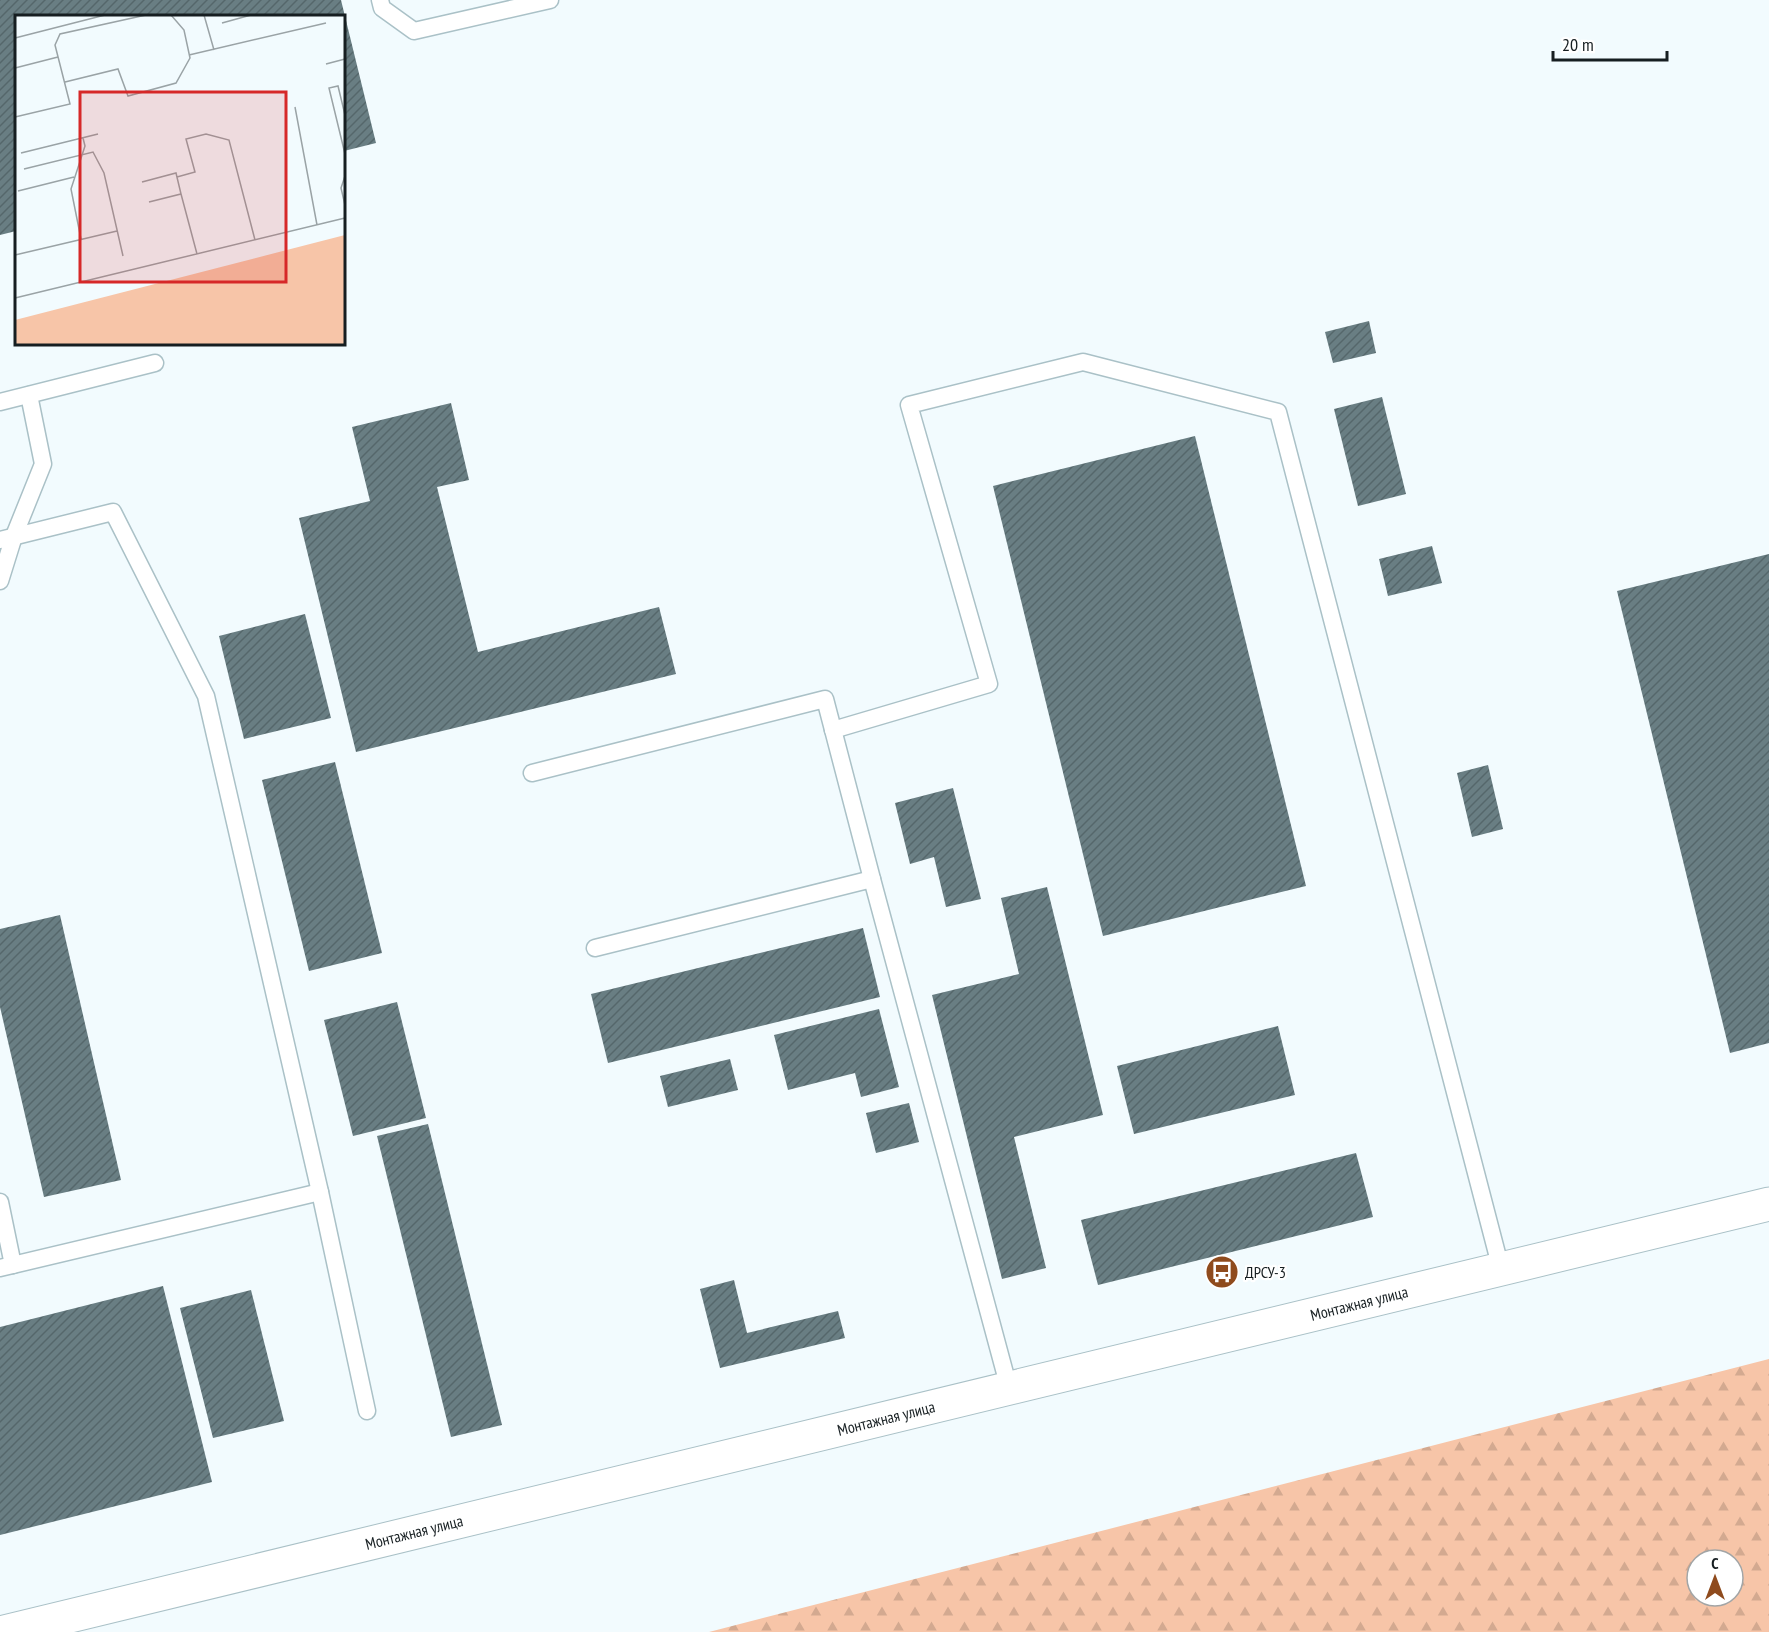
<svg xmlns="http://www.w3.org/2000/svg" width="1769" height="1632" font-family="'PT Sans Narrow',sans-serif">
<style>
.forest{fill:url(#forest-firs);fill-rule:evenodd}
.building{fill:url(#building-hatch)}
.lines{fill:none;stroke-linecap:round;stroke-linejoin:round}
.service-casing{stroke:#aac1c7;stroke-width:19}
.minor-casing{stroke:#aac1c7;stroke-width:35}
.service{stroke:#fff;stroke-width:16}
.minor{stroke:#fff;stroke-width:33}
.labels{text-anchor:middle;stroke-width:4.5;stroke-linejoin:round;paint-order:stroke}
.poi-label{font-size:16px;fill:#161e21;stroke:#fff;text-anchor:start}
.street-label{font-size:16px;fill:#161e21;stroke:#fff}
.inset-road{fill:none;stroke:#9aa3a6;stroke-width:1.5}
.view{fill:#d62828;fill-opacity:0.15;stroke:#d62828;stroke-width:3}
.inset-edge{fill:none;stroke:#161e21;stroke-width:3}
</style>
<defs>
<pattern id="forest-firs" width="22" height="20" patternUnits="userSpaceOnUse" patternTransform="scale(1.5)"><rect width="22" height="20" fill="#f7c5a8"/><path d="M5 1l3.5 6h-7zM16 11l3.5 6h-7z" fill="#d3a990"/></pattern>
<pattern id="building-hatch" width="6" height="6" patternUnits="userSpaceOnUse" patternTransform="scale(1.5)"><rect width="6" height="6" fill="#697e83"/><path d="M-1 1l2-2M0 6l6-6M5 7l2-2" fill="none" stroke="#55676b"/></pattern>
</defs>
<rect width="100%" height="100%" fill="#f2fbfe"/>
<!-- forest -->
<path class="forest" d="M1769,1359v273h-1060zM1697,1560h36v36h-36z"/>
<!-- building -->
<g class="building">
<polygon points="0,0 341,0 376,143 344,151 344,16 16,16 16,231 0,235"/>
<polygon points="1369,321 1376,353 1333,363 1325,332"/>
<polygon points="1382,397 1406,494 1358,506 1334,409"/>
<polygon points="451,403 469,480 437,487 478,652 659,607 676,674 356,752 299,518 370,501 352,427"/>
<polygon points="1195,436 1306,886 1103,936 993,486"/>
<polygon points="1432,546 1442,583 1388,596 1379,559"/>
<polygon points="1769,554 1769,1043 1730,1053 1617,591"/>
<polygon points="305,614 331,718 244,739 219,636"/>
<polygon points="335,762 382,953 309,971 262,780"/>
<polygon points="1488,765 1503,829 1472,837 1457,773"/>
<polygon points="953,788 981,899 946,907 934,857 910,864 895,803"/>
<polygon points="1047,887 1103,1115 1014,1137 1046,1268 1002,1279 932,995 1019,974 1001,898"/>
<polygon points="60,915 121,1180 44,1197 0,1007 0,929"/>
<polygon points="863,928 880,997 608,1063 591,994"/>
<polygon points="397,1002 426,1118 353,1136 324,1020"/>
<polygon points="879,1009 899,1087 861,1097 855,1073 788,1090 774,1035"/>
<polygon points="1278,1026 1295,1095 1134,1134 1117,1066"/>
<polygon points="730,1059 738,1090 668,1107 660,1076"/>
<polygon points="909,1103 919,1142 876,1153 866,1113"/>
<polygon points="428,1124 502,1425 451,1437 377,1136"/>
<polygon points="1356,1153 1373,1217 1098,1285 1081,1220"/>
<polygon points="734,1280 747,1333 838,1311 845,1338 720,1368 700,1289"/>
<polygon points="163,1286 212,1482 0,1535 0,1327"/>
<polygon points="251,1290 284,1421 213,1438 180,1308"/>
</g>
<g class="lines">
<defs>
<g id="service">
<polyline points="380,0 382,8 414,31 550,0"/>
<polyline points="0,402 155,363"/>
<polyline points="0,540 113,512 206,696 320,1192 367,1411"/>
<polyline points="0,581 14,536 43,464 29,395"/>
<polyline points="833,730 989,684 909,405 1083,362 1278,412 1501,1269"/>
<polyline points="532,773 825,699 872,879"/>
<polyline points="595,948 872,879 1009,1388"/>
<polyline points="0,1202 13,1265"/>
<polyline points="0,1268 320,1192"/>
</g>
<polyline id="minor" points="4,1632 1769,1204"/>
</defs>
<!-- service casing -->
<use href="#service" class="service-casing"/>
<!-- minor casing -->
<use href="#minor" class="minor-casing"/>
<!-- service -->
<use href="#service" class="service"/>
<!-- minor -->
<use href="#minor" class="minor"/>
</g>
<!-- icons -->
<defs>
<symbol id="bus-disc" viewBox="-11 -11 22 22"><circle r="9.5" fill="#8f4b1d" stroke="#fff"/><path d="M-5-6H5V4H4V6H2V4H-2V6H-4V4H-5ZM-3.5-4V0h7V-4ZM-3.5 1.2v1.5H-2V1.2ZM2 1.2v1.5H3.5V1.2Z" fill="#fff"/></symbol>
</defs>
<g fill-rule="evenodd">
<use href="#bus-disc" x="1203" y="1253" width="38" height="38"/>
</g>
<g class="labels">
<!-- poi labels -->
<g class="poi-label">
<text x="1245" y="1278">ДРСУ-3</text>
</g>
<!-- street labels -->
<g class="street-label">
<text transform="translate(1359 1303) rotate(-14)" y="6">Монтажная улица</text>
<text transform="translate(886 1418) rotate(-14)" y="6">Монтажная улица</text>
<text transform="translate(414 1532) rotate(-14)" y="6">Монтажная улица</text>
</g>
</g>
<!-- overview -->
<g transform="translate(15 15)">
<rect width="330" height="330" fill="#f2fbfe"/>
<path d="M330,220v110h-330v-25z" fill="#f7c5a8"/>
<path class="inset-road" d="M189,0l10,35M207,8l29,-8M0,23l90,-23M174,40l137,-32M311,49l19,-5M0,53l43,-11M50,67l53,-13 10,27 48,-13 14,-25 -6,-28 -13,-15M280,92l22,118M330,100l-7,-29 -9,2 16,66M0,102l55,-13 -15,-59 5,-11 86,-19M6,138l77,-19M9,154l69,-17 11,21 19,83M330,161l-4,12 4,17M162,162l18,-5 -9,-33 20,-5 23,6 26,100M127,167l34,-9 5,21M3,176l56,-14M134,187l32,-8 16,60M66,224l-10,-50 14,-43 -2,-8M0,240l102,-24M0,283l330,-80"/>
<path class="view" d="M65,77h206v190h-206z"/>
<rect width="330" height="330" class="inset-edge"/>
</g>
<!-- north arrow -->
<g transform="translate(1715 1578)"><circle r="28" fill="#ffffff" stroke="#a2a5a6" stroke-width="1.5"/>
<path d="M0-4.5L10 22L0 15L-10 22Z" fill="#8f4b1d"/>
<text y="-9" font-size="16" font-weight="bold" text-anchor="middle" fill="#161e21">С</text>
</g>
<!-- scale -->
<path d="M1553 51v9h114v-9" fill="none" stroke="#161e21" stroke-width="3"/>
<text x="1562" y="51" font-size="18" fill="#161e21" stroke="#ffffff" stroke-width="4.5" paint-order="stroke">20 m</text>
</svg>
